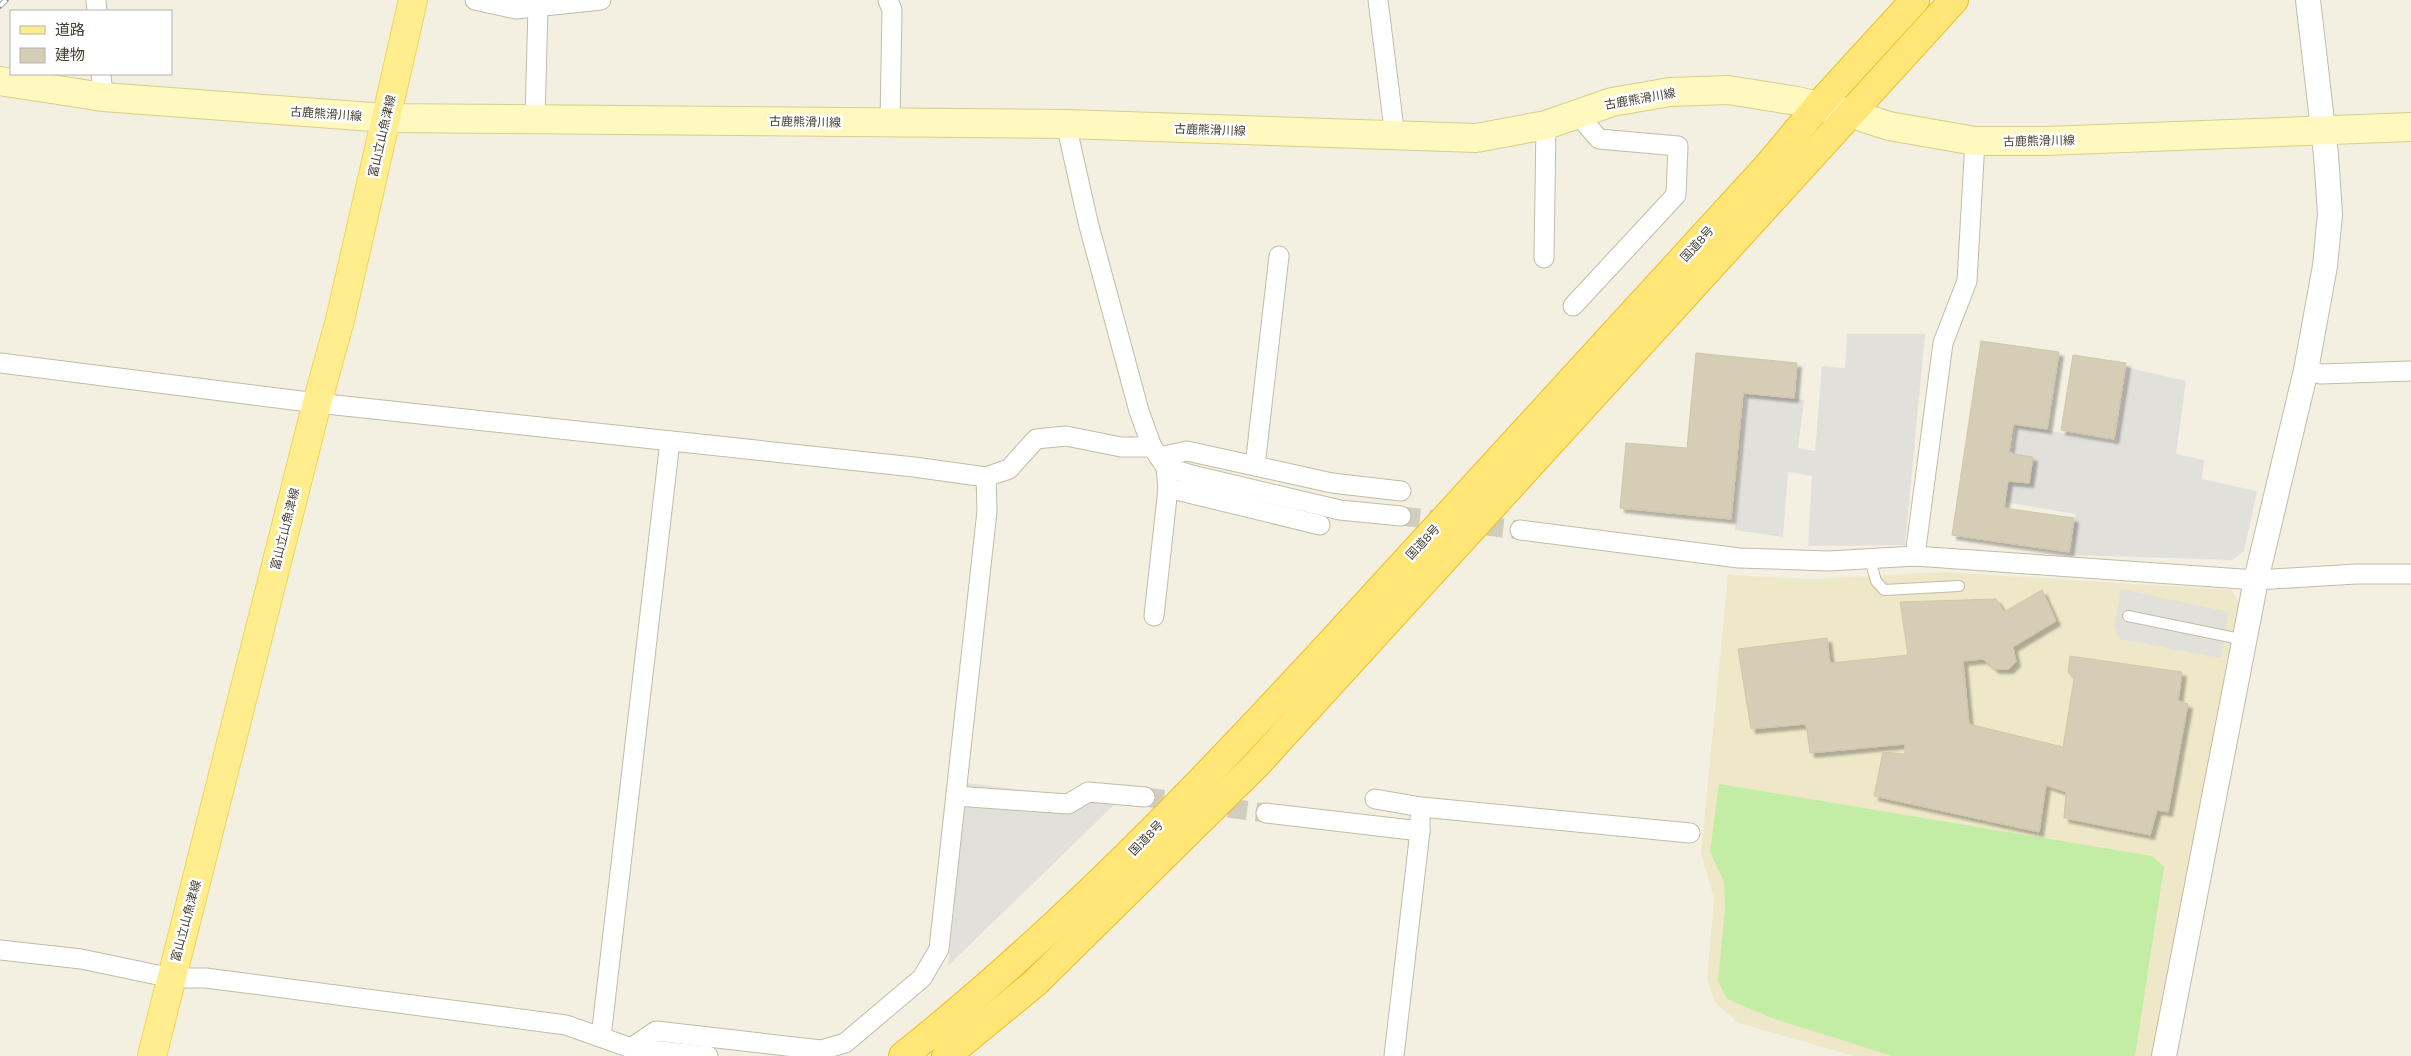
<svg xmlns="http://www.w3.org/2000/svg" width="2411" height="1056" font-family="'Titillium Web','Noto Sans JP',sans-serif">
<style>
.education{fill:#eee8c9}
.grass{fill:#c3eda5}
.parking{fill:#e2e0db}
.building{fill:#d5cdb6;stroke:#d1c6a8;filter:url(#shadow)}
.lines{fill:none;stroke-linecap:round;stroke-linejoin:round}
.minor-tunnel{stroke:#d0cdbe;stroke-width:19;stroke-dasharray:19 9;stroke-linecap:butt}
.service-casing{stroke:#c2bca6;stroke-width:12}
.minor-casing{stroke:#c2bca6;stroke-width:21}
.tertiary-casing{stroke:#c2bca6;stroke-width:26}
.secondary-casing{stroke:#d8ce8b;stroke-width:30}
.primary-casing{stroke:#f1d552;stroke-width:30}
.trunk-casing{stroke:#efbd20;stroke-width:30}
.service{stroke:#fff;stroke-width:10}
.minor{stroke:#fff;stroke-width:19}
.tertiary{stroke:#fff;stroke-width:24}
.secondary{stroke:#fff8bf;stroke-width:28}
.primary{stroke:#ffed8e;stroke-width:28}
.trunk{stroke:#ffe677;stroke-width:28}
.rail-casing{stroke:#939393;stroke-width:5.5}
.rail{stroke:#fff;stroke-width:4;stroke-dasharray:11;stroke-linecap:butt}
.labels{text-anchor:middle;stroke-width:5;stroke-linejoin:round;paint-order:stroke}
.street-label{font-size:12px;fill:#454032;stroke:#fff}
</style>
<defs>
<filter id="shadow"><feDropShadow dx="4.5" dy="4.5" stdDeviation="1" flood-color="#0004"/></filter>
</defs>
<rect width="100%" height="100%" fill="#f3f0e1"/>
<!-- education -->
<polygon class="education" points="1943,572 2232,590 2240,606 2152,1056 1854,1056 1739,1023 1715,1003 1707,979 1714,899 1701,853 1728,575 1811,579"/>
<!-- grass -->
<polygon class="grass" points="1719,784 2152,856 2164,867 2135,1056 1892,1056 1772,1018 1727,999 1718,981 1725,909 1724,882 1710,852"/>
<!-- parking -->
<g class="parking">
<polygon points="1847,334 1925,334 1905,545 1808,546 1812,476 1788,472 1783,537 1735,530 1747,394 1804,400 1798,448 1815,451 1822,366 1845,368"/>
<polygon points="2129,368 2186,381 2176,454 2204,460 2202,479 2257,491 2244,551 2232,560 2072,555 2075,514 2005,502 2008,481 2029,483 2033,457 2013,454 2016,425 2117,442"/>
<polygon points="2121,589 2229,612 2221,658 2119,639 2114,627"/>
<polygon points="967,783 1117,802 948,966"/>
</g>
<!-- building -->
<g class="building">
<polygon points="1981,341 2059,352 2047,429 2013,424 2009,453 2033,457 2029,483 2008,481 2004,508 2074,518 2069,552 1952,535"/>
<polygon points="1696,353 1797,363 1794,398 1743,393 1731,519 1620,508 1626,443 1687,448"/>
<polygon points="2073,355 2126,363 2114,439 2061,430"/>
<polygon points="2042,590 2056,621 2013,647 2016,662 2009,669 1995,669 1983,659 1963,661 1969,724 2063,747 2074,679 2068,672 2070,656 2182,672 2178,701 2188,704 2168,812 2157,810 2150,835 2064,818 2066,792 2046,785 2039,832 1874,796 1883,752 1905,754 1905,744 1810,753 1806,724 1751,729 1738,649 1827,638 1830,663 1908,655 1900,602 1996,599 2004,612"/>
</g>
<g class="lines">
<!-- minor-tunnel -->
<g class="minor-tunnel">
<polyline points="1401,516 1520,530"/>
<polyline points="1145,797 1266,813"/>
</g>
<defs>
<g id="service">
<polyline points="1870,559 1876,581 1884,590 1959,586"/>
<polyline points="2128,616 2245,640"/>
</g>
<g id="minor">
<polyline points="96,0 97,11"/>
<polyline points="475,0 516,9 601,0"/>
<polyline points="888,0 892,10 890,123"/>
<polyline points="1378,0 1395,137"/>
<polyline points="101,74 103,97"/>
<polyline points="535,119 538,7"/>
<polyline points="1066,124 1088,222 1139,411 1152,447 1166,467 1192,475 1340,510 1401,516"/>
<polyline points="1544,258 1546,125"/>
<polyline points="1573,306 1676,195 1678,146 1599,139 1578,115"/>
<polyline points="0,363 317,403 914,467 986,477 1009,469 1036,439 1066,436 1121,447 1152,447"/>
<polyline points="2306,370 2321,374 2411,371"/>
<polyline points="1159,457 1187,451 1332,483 1401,491"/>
<polyline points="1255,466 1279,256"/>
<polyline points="1166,467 1168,488 1320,525"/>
<polyline points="1520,530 1739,558 1829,561 1915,556 2256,580 2356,574 2411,574"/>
<polyline points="1915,556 1943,343 1967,281 1975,141"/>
<polyline points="1154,616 1168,488"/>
<polyline points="956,796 1068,804 1088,792 1145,797"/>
<polyline points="1375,799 1421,807 1690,833"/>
<polyline points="1266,813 1420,831 1420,818"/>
<polyline points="0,950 81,959 172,978 206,978 566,1025 631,1048 708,1056"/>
<polyline points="601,1037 670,441"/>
<polyline points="631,1048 656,1031 821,1050 845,1043 922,978 939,949 987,511 986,477"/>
<polyline points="1394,1056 1420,831"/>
</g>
<polyline id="tertiary" points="2164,1056 2256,580 2306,370 2325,266 2330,214 2326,155 2308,0"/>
<polyline id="secondary" points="0,81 103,97 386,118 1066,124 1476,138 1546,125 1612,102 1670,92 1728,90 1797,101 1849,113 1889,126 1975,141 2046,141 2411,127"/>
<polyline id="primary" points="152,1056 317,403 340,320 413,0"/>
<g id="trunk">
<path d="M903,1056c181,-144 337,-314 493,-484 123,-135 247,-269 370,-404l52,-62 97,-106"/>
<polyline points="946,1056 1035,983 1258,763 1954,0"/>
</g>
</defs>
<!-- service casing -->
<use href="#service" class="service-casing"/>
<!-- minor casing -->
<use href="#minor" class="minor-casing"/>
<!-- tertiary casing -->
<use href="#tertiary" class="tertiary-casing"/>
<!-- secondary casing -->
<use href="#secondary" class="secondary-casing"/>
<!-- primary casing -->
<use href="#primary" class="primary-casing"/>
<!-- trunk casing -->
<use href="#trunk" class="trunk-casing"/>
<!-- service -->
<use href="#service" class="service"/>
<!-- minor -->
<use href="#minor" class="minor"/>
<!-- tertiary -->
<use href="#tertiary" class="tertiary"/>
<!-- secondary -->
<use href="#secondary" class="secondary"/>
<!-- primary -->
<use href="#primary" class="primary"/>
<!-- trunk -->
<use href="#trunk" class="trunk"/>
<defs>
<polyline id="rail" points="0,6 6,0"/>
</defs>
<!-- rail casing -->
<use href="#rail" class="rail-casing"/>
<!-- rail -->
<use href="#rail" class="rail"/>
</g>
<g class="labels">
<!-- street labels -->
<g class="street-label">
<text transform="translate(1640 99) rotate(-10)" y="4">古鹿熊滑川線</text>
<text transform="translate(326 114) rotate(4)" y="4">古鹿熊滑川線</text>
<text transform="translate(805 122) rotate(1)" y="4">古鹿熊滑川線</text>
<text transform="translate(1210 130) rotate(2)" y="4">古鹿熊滑川線</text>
<text transform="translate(382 136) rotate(-77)" y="4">富山立山魚津線</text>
<text transform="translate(2039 141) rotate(-1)" y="4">古鹿熊滑川線</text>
<text transform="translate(1697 244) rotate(-48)" y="4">国道8号</text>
<text transform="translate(285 529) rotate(-76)" y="4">富山立山魚津線</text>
<text transform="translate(1423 542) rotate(-47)" y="4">国道8号</text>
<text transform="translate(1146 838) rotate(-46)" y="4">国道8号</text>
<text transform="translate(186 921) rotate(-75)" y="4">富山立山魚津線</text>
</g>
</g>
<!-- legend -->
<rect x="10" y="10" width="162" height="65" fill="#ffffff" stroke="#b5b3ad"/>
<rect x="20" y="26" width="25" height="8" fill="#ffed8e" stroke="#b5b3ad"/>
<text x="55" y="35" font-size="15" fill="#454032">道路</text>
<rect x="20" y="48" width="25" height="15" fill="#d5cdb6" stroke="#b5b3ad"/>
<text x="55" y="60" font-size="15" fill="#454032">建物</text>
</svg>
